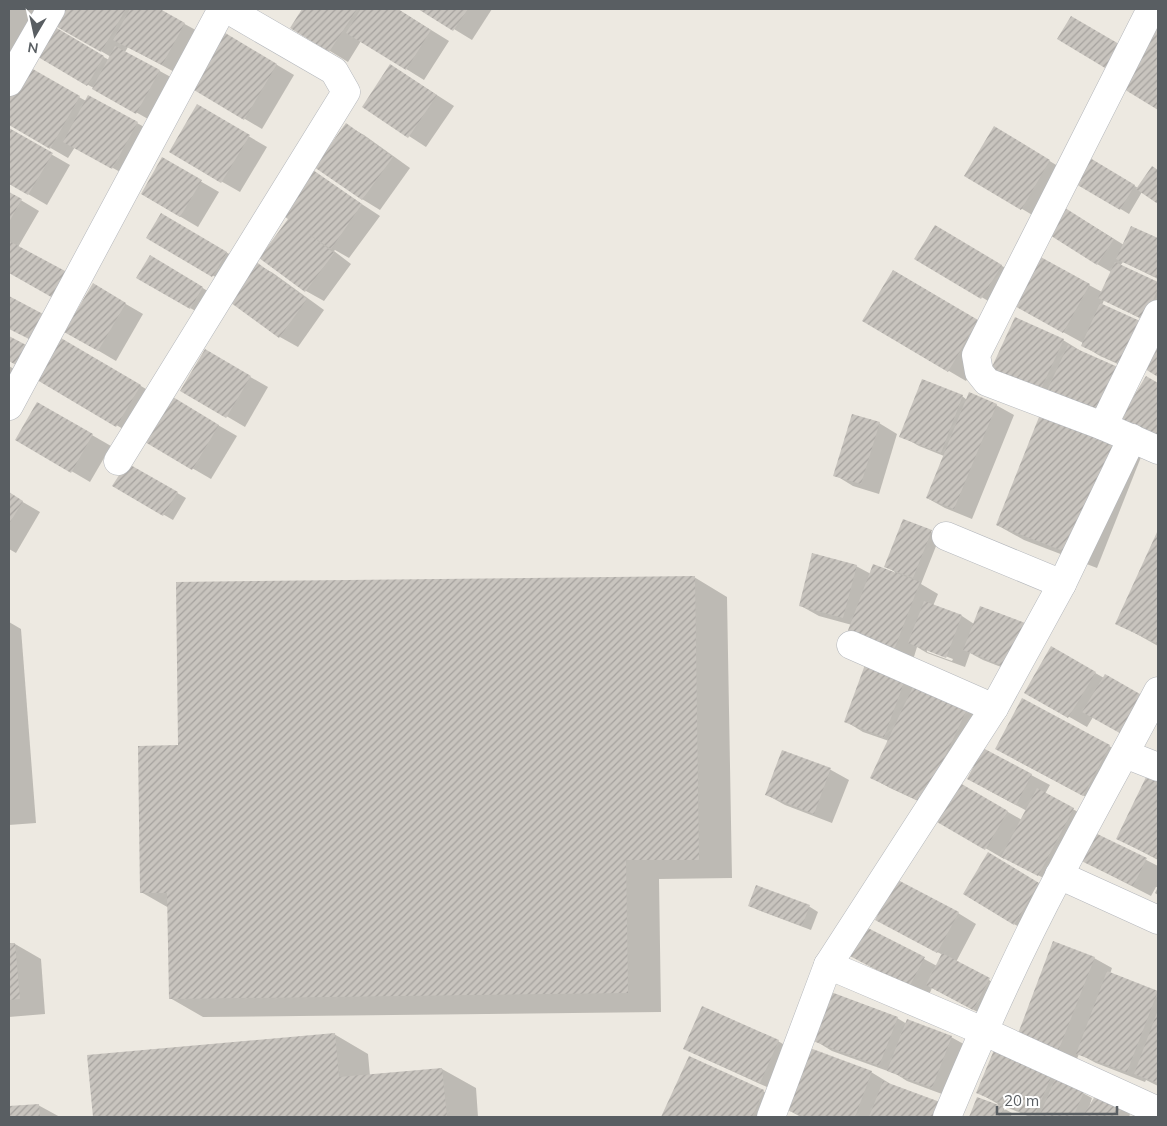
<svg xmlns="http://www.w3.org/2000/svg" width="1167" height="1126" font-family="Mulish,sans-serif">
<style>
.shadow{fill:#0003;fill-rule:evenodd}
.building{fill:url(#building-hatch)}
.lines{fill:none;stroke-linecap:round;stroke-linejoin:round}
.minor-casing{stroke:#b4b7bc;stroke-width:29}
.minor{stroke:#fff;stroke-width:28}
</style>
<defs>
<pattern id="building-hatch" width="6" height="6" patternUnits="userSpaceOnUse" patternTransform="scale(1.25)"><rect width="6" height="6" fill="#c8c4be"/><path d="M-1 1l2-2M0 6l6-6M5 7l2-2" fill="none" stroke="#a5a29e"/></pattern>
</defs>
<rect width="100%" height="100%" fill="#ede9e1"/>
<!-- shadow -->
<g class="shadow">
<polygon points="9,9 31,9 38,13 14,54 9,51"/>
<polygon points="60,9 157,9 203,34 180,75 128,47 125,52 178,81 155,123 34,54 50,26 109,60 111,57 52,22"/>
<polygon points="304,9 397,9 449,41 424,80 361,41 348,62 330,51 292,27"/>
<polygon points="421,9 492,9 472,40"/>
<polygon points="1151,26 1158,29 1158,109 1116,83"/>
<polygon points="223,33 294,75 262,129 191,87"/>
<polygon points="390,65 454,106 426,147 409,136"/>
<polygon points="24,66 86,101 137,123 155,133 131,178 75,147 68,158 9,124 9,93"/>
<polygon points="197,106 267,147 240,192 170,152"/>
<polygon points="346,125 364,135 410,168 380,210 362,199"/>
<polygon points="994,128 1068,172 1039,219 966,175"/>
<polygon points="9,130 70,165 47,205 9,183"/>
<polygon points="1085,157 1138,188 1152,167 1158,171 1158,203 1142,192 1129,214 1071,179"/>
<polygon points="162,159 219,192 198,227 142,194"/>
<polygon points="313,172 380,216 349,258 335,250 334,251 351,264 324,301 306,291 289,218"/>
<polygon points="9,193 39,211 18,247 71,307 9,272"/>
<polygon points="161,215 245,263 231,286 148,238"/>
<polygon points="1080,218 1124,245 1132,227 1158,239 1158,279 1123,262 1120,266 1158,283 1158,327 1104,300 1102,305 1138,373 1100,356 1082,345 1083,343 1030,314 1089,285 1102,292 1111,272 1097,264"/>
<polygon points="936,227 1019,276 1000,308 916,258"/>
<polygon points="151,257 211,293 199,313 138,278"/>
<polygon points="255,263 273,273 324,310 298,347 280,337"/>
<polygon points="894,271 996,332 966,381 864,321"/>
<polygon points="93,285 143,314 116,361 65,331"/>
<polygon points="62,340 158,396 135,436 38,379"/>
<polygon points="1063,340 1081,351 1059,399 1010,379"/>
<polygon points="205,351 268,387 245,427 182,390"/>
<polygon points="9,366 22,374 9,392"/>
<polygon points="1147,378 1158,384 1158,445"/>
<polygon points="962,396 967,400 996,405 1014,415 972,519 945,508 927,498 944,456 919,446 901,436"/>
<polygon points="173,399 237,436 211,479 147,442"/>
<polygon points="38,404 111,446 90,482 17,439"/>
<polygon points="879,423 897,434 879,494 853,486 835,475"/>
<polygon points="1143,452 1097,568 1024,540 997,525"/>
<polygon points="127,464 186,498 173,520 114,486"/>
<polygon points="9,494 40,512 16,553 9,549"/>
<path d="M904,520l36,16 -19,48 17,10 -5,12 29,10 12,8 53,53 -44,-17 -13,-7 -5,14 -38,-14 -10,-6 -4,13 -61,-35 -33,-9 -18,-10 55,-40 15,8h24v-2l-10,-6zM927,649l26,10 -1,2 -25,-9z"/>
<polygon points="1158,533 1158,646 1117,623"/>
<polygon points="694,577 727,597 732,878 659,879 661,1012 203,1017 170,998 169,908 141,892 180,747"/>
<polygon points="9,622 21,629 36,823 9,825"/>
<polygon points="1052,648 1104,678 1158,706 1158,720 1144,745 1093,717 1087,727 1026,692"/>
<polygon points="867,664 987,714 942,812 890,788 872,778 889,741 863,732 845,721"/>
<polygon points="1109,746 1127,756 1101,805 1014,759"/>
<polygon points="984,750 1050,785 1045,794 1091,819 1086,829 1158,866 1158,895 1155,893 1158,887 1156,887 1151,896 1075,857 1057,885 1005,858 1004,859 939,821 961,785 1022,820 1027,811 986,789"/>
<polygon points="783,752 831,770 849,780 832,823 785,805 767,795"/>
<polygon points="1158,779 1158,860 1118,839"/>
<polygon points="1006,864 1056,894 1032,934 1014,924"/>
<polygon points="756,887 810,907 818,912 811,930 758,910 749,905"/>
<polygon points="958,913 976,924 956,962 1007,990 991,1019 932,988 928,997 866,964 863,926 937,966 943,955 895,930"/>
<polygon points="15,944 41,959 45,1014 9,1017 9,945"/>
<polygon points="1094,958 1112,968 1110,974 1158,992 1158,1086 1146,1080 1145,1082 1096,1063 1079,1054 1075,1063 1035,1048"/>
<polygon points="703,1007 778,1041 796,1052 778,1092 703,1058 685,1048"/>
<polygon points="897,1018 907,1024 951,1037 969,1047 950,1097 907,1081 896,1074 832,1051 814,1040"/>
<polygon points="334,1034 368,1054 370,1076 442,1069 476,1088 478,1117 94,1117 89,1056"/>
<polygon points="690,1058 763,1091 781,1101 774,1117 663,1117"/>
<polygon points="871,1072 889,1083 889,1084 956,1117 801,1117 788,1110"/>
<polygon points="1051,1076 1092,1098 1090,1104 1092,1104 1097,1094 1130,1114 1129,1117 1030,1117 1004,1106 1003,1108 1012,1113 1011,1116 1016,1117 971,1117 978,1098 997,1106 998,1104 977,1092"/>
<polygon points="38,1105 60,1117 9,1117 9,1107"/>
</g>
<!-- building -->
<g class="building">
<polygon points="58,9 126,9 101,52 50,23"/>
<polygon points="130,9 160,9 185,23 162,65 113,40"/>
<polygon points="302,9 357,9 329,52 290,28"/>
<polygon points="361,9 398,9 431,30 406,70 346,33"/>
<polygon points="418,9 468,9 453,31"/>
<polygon points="1071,16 1119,44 1105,68 1057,39"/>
<polygon points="50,24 104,56 87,86 33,54"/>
<polygon points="1151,24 1158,28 1158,110 1114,83"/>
<polygon points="222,31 277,64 244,120 189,87"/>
<polygon points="115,46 160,70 136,114 92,89"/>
<polygon points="24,64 80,96 50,149 9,125 9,90"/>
<polygon points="390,64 437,95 408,138 362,107"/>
<polygon points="88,95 138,122 112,169 63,142"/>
<polygon points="197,104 250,135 221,183 169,152"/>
<polygon points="346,123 393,157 362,200 314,167"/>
<polygon points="994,126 1050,160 1021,210 964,176"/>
<polygon points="9,128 53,153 28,195 9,184"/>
<polygon points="1085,155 1135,185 1120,210 1069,180"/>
<polygon points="162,157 202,180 180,217 141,194"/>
<polygon points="1152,166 1158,170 1158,204 1136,189"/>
<polygon points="313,170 362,204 331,249 306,232 334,253 305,292 259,258 288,219 282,215"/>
<polygon points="9,192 22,199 9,222"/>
<polygon points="1062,206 1114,239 1097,265 1045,232"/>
<polygon points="161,213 227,252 212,277 146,238"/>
<polygon points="935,225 1002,265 981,299 914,259"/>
<polygon points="1131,226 1158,238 1158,278 1116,259"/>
<polygon points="9,241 67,272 53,298 9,273"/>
<polygon points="150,255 203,287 190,309 136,278"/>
<polygon points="1037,255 1090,284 1063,333 1011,304"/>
<polygon points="255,261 307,299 279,338 227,300"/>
<polygon points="1115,262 1158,282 1158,289 1144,320 1098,298"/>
<polygon points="893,270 978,320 948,372 862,321"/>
<polygon points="93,283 126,303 98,351 64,332"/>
<polygon points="9,296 43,314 29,339 9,329"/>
<polygon points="1100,303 1140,321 1120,364 1081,346"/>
<polygon points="1015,317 1064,339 1040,391 991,369"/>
<polygon points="9,336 26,345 16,365 9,361"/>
<polygon points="61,338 141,385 116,427 37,380"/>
<polygon points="1068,345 1120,368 1098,417 1046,393"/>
<polygon points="1158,347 1158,377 1145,369"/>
<polygon points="205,349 251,376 226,418 180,391"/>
<polygon points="1146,376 1158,383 1158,446 1118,422"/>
<polygon points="922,379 963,395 941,453 899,437"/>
<polygon points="969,392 997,404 954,509 926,498"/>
<polygon points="173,397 219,425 192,470 145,442"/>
<polygon points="37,402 93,434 71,473 15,440"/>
<polygon points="1043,407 1117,436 1071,554 996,525"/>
<polygon points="852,414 880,422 861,484 833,476"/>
<polygon points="127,463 178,492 163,516 112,486"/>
<polygon points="9,492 23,501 9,524"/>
<polygon points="903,519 932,530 913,578 884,567"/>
<polygon points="1158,530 1158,644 1115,624"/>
<polygon points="812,553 857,565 843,618 799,606"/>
<polygon points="873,564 920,582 894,650 847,633"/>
<polygon points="695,576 699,860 626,860 628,993 169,999 167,893 140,893 138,746 178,745 176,582"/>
<polygon points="924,601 962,615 946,658 908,643"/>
<polygon points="980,606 1025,623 1008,668 963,650"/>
<polygon points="1051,646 1096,672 1068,718 1024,693"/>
<polygon points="866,662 906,677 884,737 844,722"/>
<polygon points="1105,674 1147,698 1125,736 1082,712"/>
<polygon points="917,678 970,703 923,803 870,778"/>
<polygon points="1022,698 1110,745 1083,796 995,749"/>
<polygon points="983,748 1032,774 1016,805 967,779"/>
<polygon points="782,750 831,768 814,814 765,795"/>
<polygon points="1148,773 1158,778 1158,859 1116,839"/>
<polygon points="960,783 1008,811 985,850 937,822"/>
<polygon points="1037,788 1074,808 1038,876 1001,857"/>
<polygon points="1087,829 1147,858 1133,886 1073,857"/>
<polygon points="988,852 1039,883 1014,925 963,894"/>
<polygon points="896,879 959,912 937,953 875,920"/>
<polygon points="756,885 810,905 802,926 748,906"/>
<polygon points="862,925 925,957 909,987 846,954"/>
<polygon points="1053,941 1095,957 1057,1054 1016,1039"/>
<polygon points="9,943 15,943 20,999 9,1000"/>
<polygon points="942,953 990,978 973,1010 926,985"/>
<polygon points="1107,971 1158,991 1127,1072 1076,1054"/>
<polygon points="831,992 898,1017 879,1066 813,1041"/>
<polygon points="702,1006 779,1040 760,1083 683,1049"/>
<polygon points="1158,1010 1158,1083 1134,1074"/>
<polygon points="907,1019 952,1036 932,1088 887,1071"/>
<polygon points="335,1033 339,1077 442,1068 447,1117 93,1117 87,1055"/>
<polygon points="810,1048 872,1071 855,1117 805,1117 787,1110"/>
<polygon points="994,1050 1052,1075 1034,1117 976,1093"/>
<polygon points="689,1056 764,1090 752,1117 661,1117"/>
<polygon points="1055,1079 1084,1092 1073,1117 1039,1117"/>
<polygon points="883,1081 940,1102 934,1117 869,1117"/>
<polygon points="1097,1093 1122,1108 1117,1117 1082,1117"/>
<polygon points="977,1097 1004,1107 1000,1117 969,1117"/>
<polygon points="39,1104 40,1117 9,1117 9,1106"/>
</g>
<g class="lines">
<defs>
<g id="minor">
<polyline points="1151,9 976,355 979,372 987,382 1103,426 1158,450"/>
<polyline points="9,82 51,9"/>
<polyline points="9,406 222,9"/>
<polyline points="1103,426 1158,314"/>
<polyline points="118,461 346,92 334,71 227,9"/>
<polyline points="946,536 1062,584"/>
<polyline points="851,645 994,708"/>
<polyline points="1125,754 1158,767"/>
<polyline points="1059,875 1158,920"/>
<polyline points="828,965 983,1031 1158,1111"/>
<polyline points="771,1117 828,965 994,708 1062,584 1132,438"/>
<path d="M947,1117c34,-82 71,-164 113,-243 32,-62 66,-122 98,-183"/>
</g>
</defs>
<!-- minor casing -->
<use href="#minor" class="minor-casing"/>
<!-- minor -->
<use href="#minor" class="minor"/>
</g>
<!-- border -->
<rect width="1167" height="1126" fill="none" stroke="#595e62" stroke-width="20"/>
<!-- north arrow -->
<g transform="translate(35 35) rotate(189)" stroke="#ffffff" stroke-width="4" paint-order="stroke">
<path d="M0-4L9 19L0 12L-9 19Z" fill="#595e62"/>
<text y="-8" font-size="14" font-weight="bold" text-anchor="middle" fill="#595e62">N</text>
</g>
<!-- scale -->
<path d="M997 1106v8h120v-8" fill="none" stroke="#595e62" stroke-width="2.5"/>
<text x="1004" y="1106" font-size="15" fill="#595e62" stroke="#ffffff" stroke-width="4" paint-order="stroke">20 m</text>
</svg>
